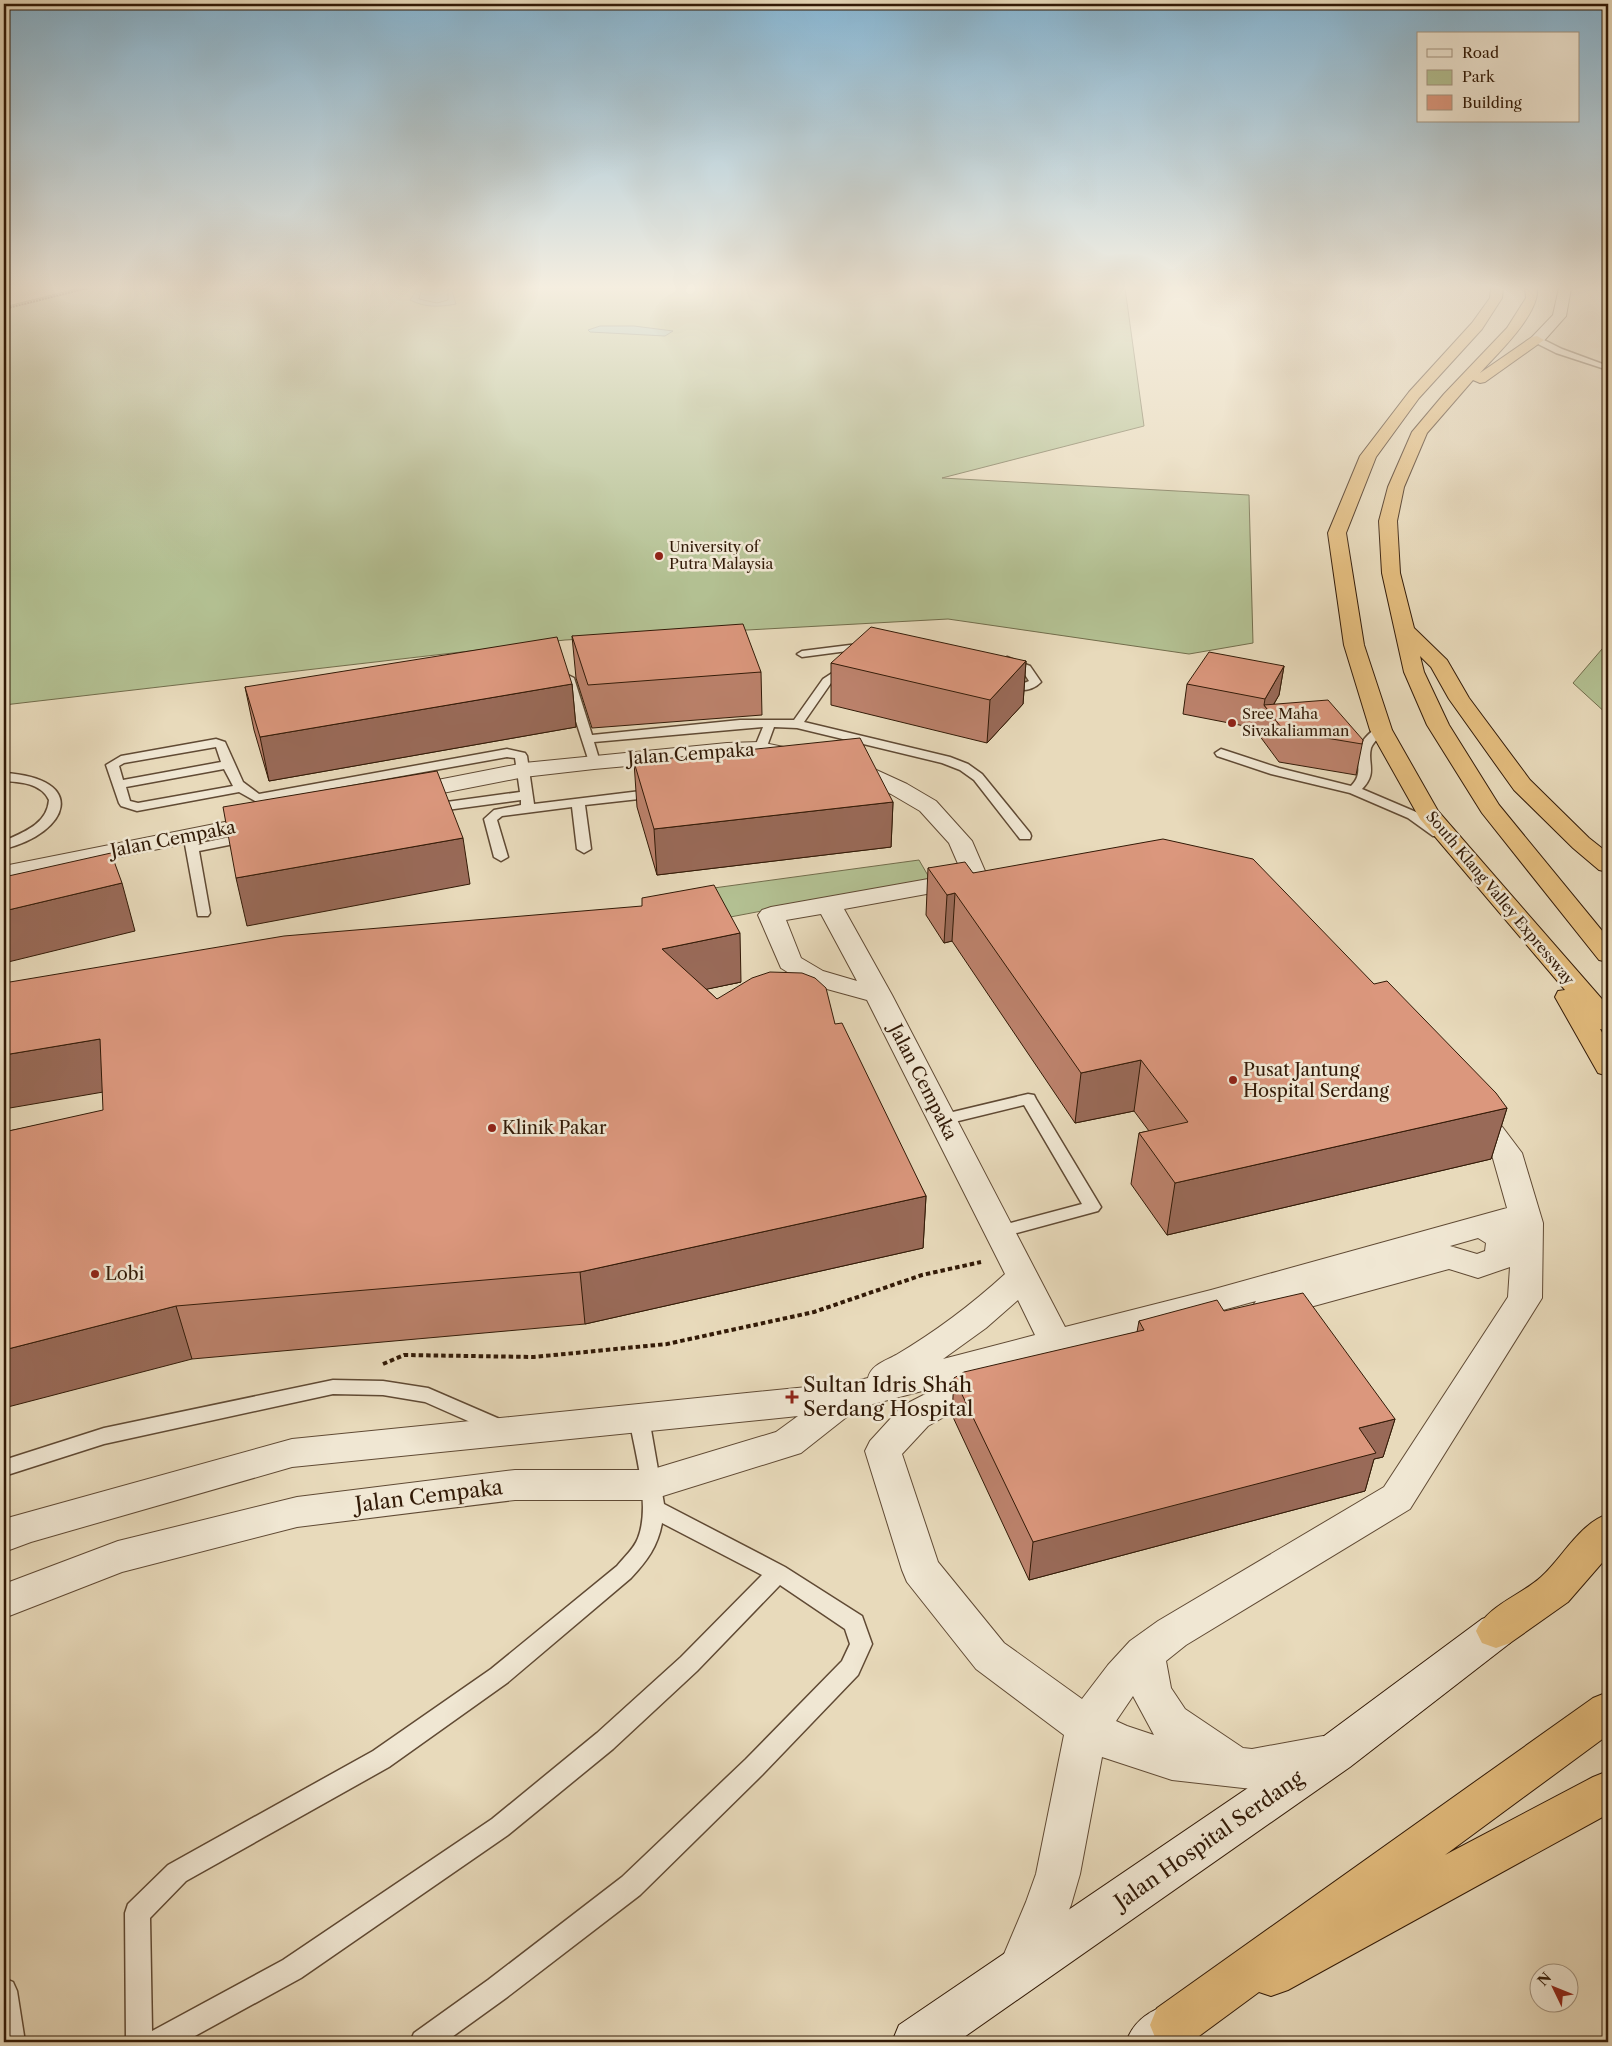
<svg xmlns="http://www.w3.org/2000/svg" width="1612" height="2046" font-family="'Libre Caslon Text',serif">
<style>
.green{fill:#b3c092;stroke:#726d4c}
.water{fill:#97bab4;stroke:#6f7a6f}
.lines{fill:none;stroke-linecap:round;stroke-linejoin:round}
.shore{stroke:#646a5e;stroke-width:1}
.lane-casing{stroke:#604a34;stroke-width:3}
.street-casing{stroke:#604a34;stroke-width:2}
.secondary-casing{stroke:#321a07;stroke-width:2}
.highway-casing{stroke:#321a07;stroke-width:2}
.path-far1{stroke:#321a07;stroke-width:2;stroke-dasharray:2 1;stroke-linecap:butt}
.path{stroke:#321a07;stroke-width:4;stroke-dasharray:4.5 3;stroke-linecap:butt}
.lane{fill:#f0e7d3;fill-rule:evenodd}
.street{fill:#f0e7d3;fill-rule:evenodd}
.secondary{fill:#f0e7d3;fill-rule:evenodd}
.highway{fill:#e4bd7e;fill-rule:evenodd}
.wall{fill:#bc826c;stroke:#321a07}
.shaded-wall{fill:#996a58;stroke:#321a07}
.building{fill:#db977d;stroke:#321a07}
.poi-dot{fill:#8f2418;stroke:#f0e7d3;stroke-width:2}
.labels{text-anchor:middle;stroke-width:5;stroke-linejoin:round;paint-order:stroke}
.far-poi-label{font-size:15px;fill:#321a07;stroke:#f0e7d3;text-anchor:start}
.far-street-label{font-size:15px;fill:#321a07;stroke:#f0e7d3}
.street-label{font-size:18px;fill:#321a07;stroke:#f0e7d3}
.poi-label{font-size:18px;fill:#321a07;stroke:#f0e7d3;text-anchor:start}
.near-poi-label{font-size:21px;fill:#321a07;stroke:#f0e7d3;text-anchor:start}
.near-street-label{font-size:21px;fill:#321a07;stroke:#f0e7d3}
</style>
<rect width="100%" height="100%" fill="#e8dabb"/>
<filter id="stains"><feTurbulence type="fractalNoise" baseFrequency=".004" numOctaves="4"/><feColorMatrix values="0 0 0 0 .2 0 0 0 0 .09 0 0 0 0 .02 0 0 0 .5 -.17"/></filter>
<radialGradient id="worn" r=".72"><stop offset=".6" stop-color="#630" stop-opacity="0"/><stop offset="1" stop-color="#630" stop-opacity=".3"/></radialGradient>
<!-- green -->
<g class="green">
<polygon points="80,288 1125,288 1144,426 942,478 1249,495 1253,643 1189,654 948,619 565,640 4,705 4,307"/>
<polygon points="1608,642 1608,715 1573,683"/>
<polygon points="919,860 930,879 683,926 655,896"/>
</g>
<!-- water -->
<g class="water">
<path d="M418,288h41l-7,3 4,13c-17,3 -30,4 -46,-4z"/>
<polygon points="600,326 634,326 673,331 665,336 590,332 588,330"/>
</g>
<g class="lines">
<!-- shore -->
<polyline class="shore" points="422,288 419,299 437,303 448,300 448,288"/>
<defs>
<g id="lane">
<polygon points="1534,338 1540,338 1562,349 1608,366 1608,370 1556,353 1534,342"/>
<polygon points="866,643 870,644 871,646 870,648 802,657 797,654 802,651"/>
<path d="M1007,657l23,9 11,16c-10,11 -26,9 -39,5l-2,-2 2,-2c9,-3 18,3 27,-2l-7,-11 -19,-8 -1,-2z"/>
<polygon points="846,664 852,667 850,669 831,683 804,722 950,757 968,764 982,774 1030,833 1031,836 1030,839 1020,839 974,780 960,770 942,763 797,728 774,727 766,749 760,753 754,749 763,727 594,742 600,762 598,765 590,765 562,678 568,675 574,678 592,735 740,720 794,720 823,679"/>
<path d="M1381,726l6,4c-5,6 -13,10 -16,18 -4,15 7,25 -9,41l54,23 27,18 1,3 -1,3h-10l-25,-18 -58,-25 -79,-19 -54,-18 -2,-3 6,-4 58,19 72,18c13,-13 4,-23 8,-38 3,-8 13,-19 22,-22z"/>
<path d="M216,739l9,3 18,40 16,12 248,-45 18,4 2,3 7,48 123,-15 6,4 -6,4 -72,8 6,44 -7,4 -7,-4 -5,-42 -70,9 -5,4 11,37 -7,4 -7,-4 -10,-38 10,-9 27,-5v-5l-89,12 -6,-4 6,-4 88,-12 -5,-34 -8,-1 -250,45 -18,-10 -102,19 -16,-5 -2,-3 -13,-38 15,-9zM216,747l5,15 -98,18 -4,-14 5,-3zM224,769l9,17 -95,17 -8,-2 -4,-14z"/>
<path d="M4,773c85,5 66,60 0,76v-8c20,-9 43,-17 45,-41 -8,-17 -29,-18 -45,-19z"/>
<polygon points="249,833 255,837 254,840 199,851 210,913 208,916 198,916 184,839 190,835 195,836 197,844"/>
<polygon points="1028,1094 1034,1095 1036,1099 1101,1207 1098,1211 998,1238 992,1236 989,1232 992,1228 1082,1204 1024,1105 942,1125 936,1124 934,1120 936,1116"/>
<polygon points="333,1380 383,1381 428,1388 509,1423 512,1428 509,1433 502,1436 425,1402 383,1395 333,1394 104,1444 4,1476 4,1460 104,1428"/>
<path d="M639,1410l7,3 3,5 15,86 121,63 77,49 10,28 -14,31 -96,100 -122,120 -134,103 -61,44h-35l4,-9 74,-53 134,-103 124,-118 96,-98 8,-17 -5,-15 -65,-44 -83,86 -84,78 -105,86 -207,143 -117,64h-58l-1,-129 3,-9 40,-39 205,-114 118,-82 126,-103c7,-9 17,-17 21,-28 13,-33 -3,-85 -9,-120l3,-5zM662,1523l100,52 -81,82 -84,76 -105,86 -209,141 -131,71 -2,-113 36,-37 203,-114 118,-84 124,-105c16,-17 27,-32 31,-55z"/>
<polygon points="4,1978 13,1982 17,1991 25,2042 4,2042"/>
</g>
<g id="street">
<polygon points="760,742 798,750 801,755 798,760 790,762 760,756 727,757 594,769 524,777 407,800 399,798 396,793 399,788 407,786 524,763 727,743"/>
<path d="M847,762l25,6 35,16 29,17 36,40 16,37 -3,5 -9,2 -132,24 48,86 173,332 146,-37 296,-82 -15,-53 -32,-44 5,-7 10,-2 10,2 37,49 21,70 -1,75 -132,211 -224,136 -20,16 5,27 14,21 58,39 9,1 71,-13 15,6 6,14 -6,14 -15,6 -71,13 -80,-9 -70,-23 -22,117 -9,31 -32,78 -17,6 -17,-6 -6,-17 27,-64 10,-28 28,-139 -88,-66 -69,-87 -5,-12 -37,-119 5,-10 32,-35 39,-20 -83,22 -57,45 -151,47h-135l-218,27 -175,45 -118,46v-34l114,-43 179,-44 218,-27h135l126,-38 22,-16 -506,51 -261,75 -27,10v-32l7,-3 281,-78 555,-56 21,-5c3,-13 17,-17 28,-23 39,-23 75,-50 109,-81l-138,-274 -62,-17 -24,-15 -23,-53 4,-5 9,-3 191,-34 -13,-30 -29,-32 -29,-17 -35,-16 -17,-4 -3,-5 3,-5zM821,914l36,67 -34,-10 -22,-13 -15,-38zM1478,1238l8,5 -1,8 -8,3 -27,-8zM1510,1267l-2,30 -124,190 -226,134 -28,20 -22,24 -26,34 -78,-56 -66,-81 -36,-108 26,-28 46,-26 26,-8 5,-9 -5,-9 -6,-2 262,-71 -3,5 5,9 12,3 179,-49 29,9zM1018,1300l17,35 -92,24 43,-31zM1133,1696l21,39 -27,-9 -11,-5z"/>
<polygon points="265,814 273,816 277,821 273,826 4,880 4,866"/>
</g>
<g id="secondary">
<polygon points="1559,288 1571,288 1566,316 1542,343 1532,343 1530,340 1532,337 1553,315"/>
<polygon points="1496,1614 1510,1619 1516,1631 1510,1643 1350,1767 957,2042 892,2042 899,2025 1320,1739 1482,1619"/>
<path d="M1174,2001l17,7 7,17 -7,17h-65c9,-24 25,-31 48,-41z"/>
</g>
<g id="highway">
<polygon points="1491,288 1503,288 1502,298 1482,329 1419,398 1376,457 1346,533 1364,645 1392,730 1438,811 1608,1006 1608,1031 1600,1029 1608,1043 1608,1076 1598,1073 1555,997 1558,991 1565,990 1420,819 1370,730 1344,645 1328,533 1360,456 1409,392 1472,323 1490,298"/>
<path d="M1525,288h12c3,26 -40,66 -57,85l52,-36 5,-1 7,4 -59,42 -5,1 -7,-3 -46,53 -23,54 -7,34 3,52 14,55 33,32 22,38 61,82 59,58 19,15v19l-9,-2 -26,-22 -59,-58 -65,-91 -18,-32 -11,-11 4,16 25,53 50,80 109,133v24l-9,-2 -117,-147 -55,-88 -23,-53 -22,-99 -3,-52 9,-34 24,-55 32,-38 63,-66 19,-30z"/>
<path d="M1608,1514v42l-40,46 -58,41 -14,5 -14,-5 -6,-12c12,-26 44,-35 65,-54 22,-20 38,-53 67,-63z"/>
<polygon points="1608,1692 1608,1735 1445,1855 1593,1777 1608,1771 1608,1814 1288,1990 1271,1996 1259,1992 1191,2042 1157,2042 1150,2025 1157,2008 1593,1698"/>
</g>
</defs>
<!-- lane casing -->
<use href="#lane" class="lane-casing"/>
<!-- street casing -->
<use href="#street" class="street-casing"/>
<!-- secondary casing -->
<use href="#secondary" class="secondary-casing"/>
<!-- highway casing -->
<use href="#highway" class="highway-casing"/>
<!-- path-far1 -->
<polyline class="path-far1" points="4,309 88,288"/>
<!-- path -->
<polyline class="path" points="383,1364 404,1355 534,1357 667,1344 814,1312 922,1275 981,1262"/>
<!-- lane -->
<use href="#lane" class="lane"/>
<!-- street -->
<use href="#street" class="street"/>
<!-- secondary -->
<use href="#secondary" class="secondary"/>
<!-- highway -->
<use href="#highway" class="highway"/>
</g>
<!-- wall -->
<g class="wall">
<polygon points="572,636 761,672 762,715 592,728 576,678"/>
<polygon points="1026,661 1023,704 987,743 831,705 831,663"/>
<polygon points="1284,666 1279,695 1274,704 1363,740 1356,775 1279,762 1259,735 1260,729 1183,714 1187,684"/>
<polygon points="572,684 576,727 269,781 254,730 245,687"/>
<polygon points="634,762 893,802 891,847 657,875 637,807"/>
<polygon points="928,868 973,873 1374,984 1507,1108 1491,1159 1167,1235 1131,1184 1139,1133 1149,1131 1134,1111 1075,1123 952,941 944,943 926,915"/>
<polygon points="741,982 706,989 717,999 835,1024 926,1196 923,1248 585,1324 192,1359 4,1132"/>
<polygon points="1224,1311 1395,1419 1383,1457 1374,1459 1365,1491 1029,1580 952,1415 954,1378 1137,1332 1139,1321"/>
</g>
<!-- shaded-wall -->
<g class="shaded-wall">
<polygon points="1026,661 1023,704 987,743 990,700"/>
<polygon points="1284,666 1279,695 1269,712 1264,705 1265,699"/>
<polygon points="572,684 576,727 269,781 260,737"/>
<polygon points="893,802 891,847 657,875 654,829"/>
<polygon points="463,838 470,884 247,926 236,878"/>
<polygon points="122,883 135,931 4,963 4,911"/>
<polygon points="955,893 952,941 944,943 947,895"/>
<polygon points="740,933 741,982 665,998 662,949"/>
<polygon points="100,1039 115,1090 4,1109 4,1055"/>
<polygon points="1141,1060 1134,1111 1075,1123 1081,1073"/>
<polygon points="1507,1108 1491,1159 1167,1235 1175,1183"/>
<polygon points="926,1196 923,1248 585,1324 580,1272"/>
<polygon points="176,1306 192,1359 4,1408 4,1350"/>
<polygon points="1395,1419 1383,1457 1374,1459 1365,1491 1029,1580 1033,1542 1359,1428"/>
</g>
<!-- building -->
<g class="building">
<polygon points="743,624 761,672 588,685 572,636"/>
<polygon points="871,627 1026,661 990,700 831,663"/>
<polygon points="557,637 572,684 260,737 245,687"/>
<polygon points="1209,652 1284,666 1265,699 1187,684"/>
<polygon points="1328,700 1363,740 1362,744 1284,731 1264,705"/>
<polygon points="860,738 893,802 654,829 634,762"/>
<polygon points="437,771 463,838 236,878 223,807"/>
<polygon points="1163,839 1253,859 1374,984 1387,981 1496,1093 1507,1108 1175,1183 1139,1133 1188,1122 1141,1060 1081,1073 955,893 947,895 928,868 965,862 973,873"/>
<polygon points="111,853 122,883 4,911 4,877"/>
<polygon points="714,885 740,933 662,949 717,999 752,978 770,972 802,973 815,978 826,988 835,1024 842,1023 926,1196 580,1272 176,1306 4,1350 4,1132 103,1110 100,1039 4,1055 4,983 284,936 642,906 642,898"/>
<polygon points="1303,1293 1395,1419 1359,1428 1376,1453 1033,1542 954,1378 964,1372 1144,1330 1139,1321 1217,1300 1224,1311"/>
</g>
<!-- sky -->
<linearGradient id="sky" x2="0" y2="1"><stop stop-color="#87b6d3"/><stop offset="0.5" stop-color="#f5eee0"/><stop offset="1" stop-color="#f5eee0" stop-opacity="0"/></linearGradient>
<rect width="1612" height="575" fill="url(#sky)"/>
<!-- markers -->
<g class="poi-dot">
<circle cx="659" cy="556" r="5"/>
<circle cx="1232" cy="723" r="5"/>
<circle cx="1233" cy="1080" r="5"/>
<circle cx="492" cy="1128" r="5"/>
<circle cx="95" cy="1274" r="5"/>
<path d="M789.5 1389.5h5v5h5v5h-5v5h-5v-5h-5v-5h5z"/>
</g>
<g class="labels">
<!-- far-poi labels -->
<g class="far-poi-label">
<text x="669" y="552">University of<tspan x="669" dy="17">Putra Malaysia</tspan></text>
<text x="1242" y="719">Sree Maha<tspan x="1242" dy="17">Sivakaliamman</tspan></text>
</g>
<!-- far-street labels -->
<g class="far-street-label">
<text transform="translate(1500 898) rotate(50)" y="5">South Klang Valley Expressway</text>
</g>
<!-- street labels -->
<g class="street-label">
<text transform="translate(691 754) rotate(-4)" y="6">Jalan Cempaka</text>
<text transform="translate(173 839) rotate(-11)" y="6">Jalan Cempaka</text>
<text transform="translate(923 1082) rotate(63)" y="6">Jalan Cempaka</text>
</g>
<!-- poi labels -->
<g class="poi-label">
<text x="1243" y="1076">Pusat Jantung<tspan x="1243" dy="21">Hospital Serdang</tspan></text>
<text x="502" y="1134">Klinik Pakar</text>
<text x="105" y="1280">Lobi</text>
</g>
<!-- near-poi labels -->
<g class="near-poi-label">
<text x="803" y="1392">Sultan Idris Shah<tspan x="803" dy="24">Serdang Hospital</tspan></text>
</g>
<!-- near-street labels -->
<g class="near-street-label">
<text transform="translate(429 1496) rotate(-7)" y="7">Jalan Cempaka</text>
<text transform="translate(1209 1840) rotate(-35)" y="7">Jalan Hospital Serdang</text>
</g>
</g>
<!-- margin -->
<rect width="1612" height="2046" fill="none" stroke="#e8dabb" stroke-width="20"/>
<rect x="5" y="5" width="1602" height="2036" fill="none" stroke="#321a07" stroke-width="2.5"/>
<rect x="10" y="10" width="1592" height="2026" fill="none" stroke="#321a07"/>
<!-- legend -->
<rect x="1417" y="32" width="162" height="90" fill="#f0e7d3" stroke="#a49581"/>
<rect x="1427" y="49" width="25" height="8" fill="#f0e7d3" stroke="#a49581"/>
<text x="1462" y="58" font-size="15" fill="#321a07">Road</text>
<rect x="1427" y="70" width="25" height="15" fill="#b3c092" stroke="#a49581"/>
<text x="1462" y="82" font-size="15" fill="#321a07">Park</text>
<rect x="1427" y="95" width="25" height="15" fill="#db977d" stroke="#a49581"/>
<text x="1462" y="108" font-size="15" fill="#321a07">Building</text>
<!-- north arrow -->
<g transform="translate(1554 1988) rotate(313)"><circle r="24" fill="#f0e7d3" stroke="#a49581"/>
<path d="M0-4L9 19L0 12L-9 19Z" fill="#8f2418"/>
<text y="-8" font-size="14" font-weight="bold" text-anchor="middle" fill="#321a07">N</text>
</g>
<rect width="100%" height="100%" filter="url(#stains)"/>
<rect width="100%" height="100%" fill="url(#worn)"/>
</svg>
